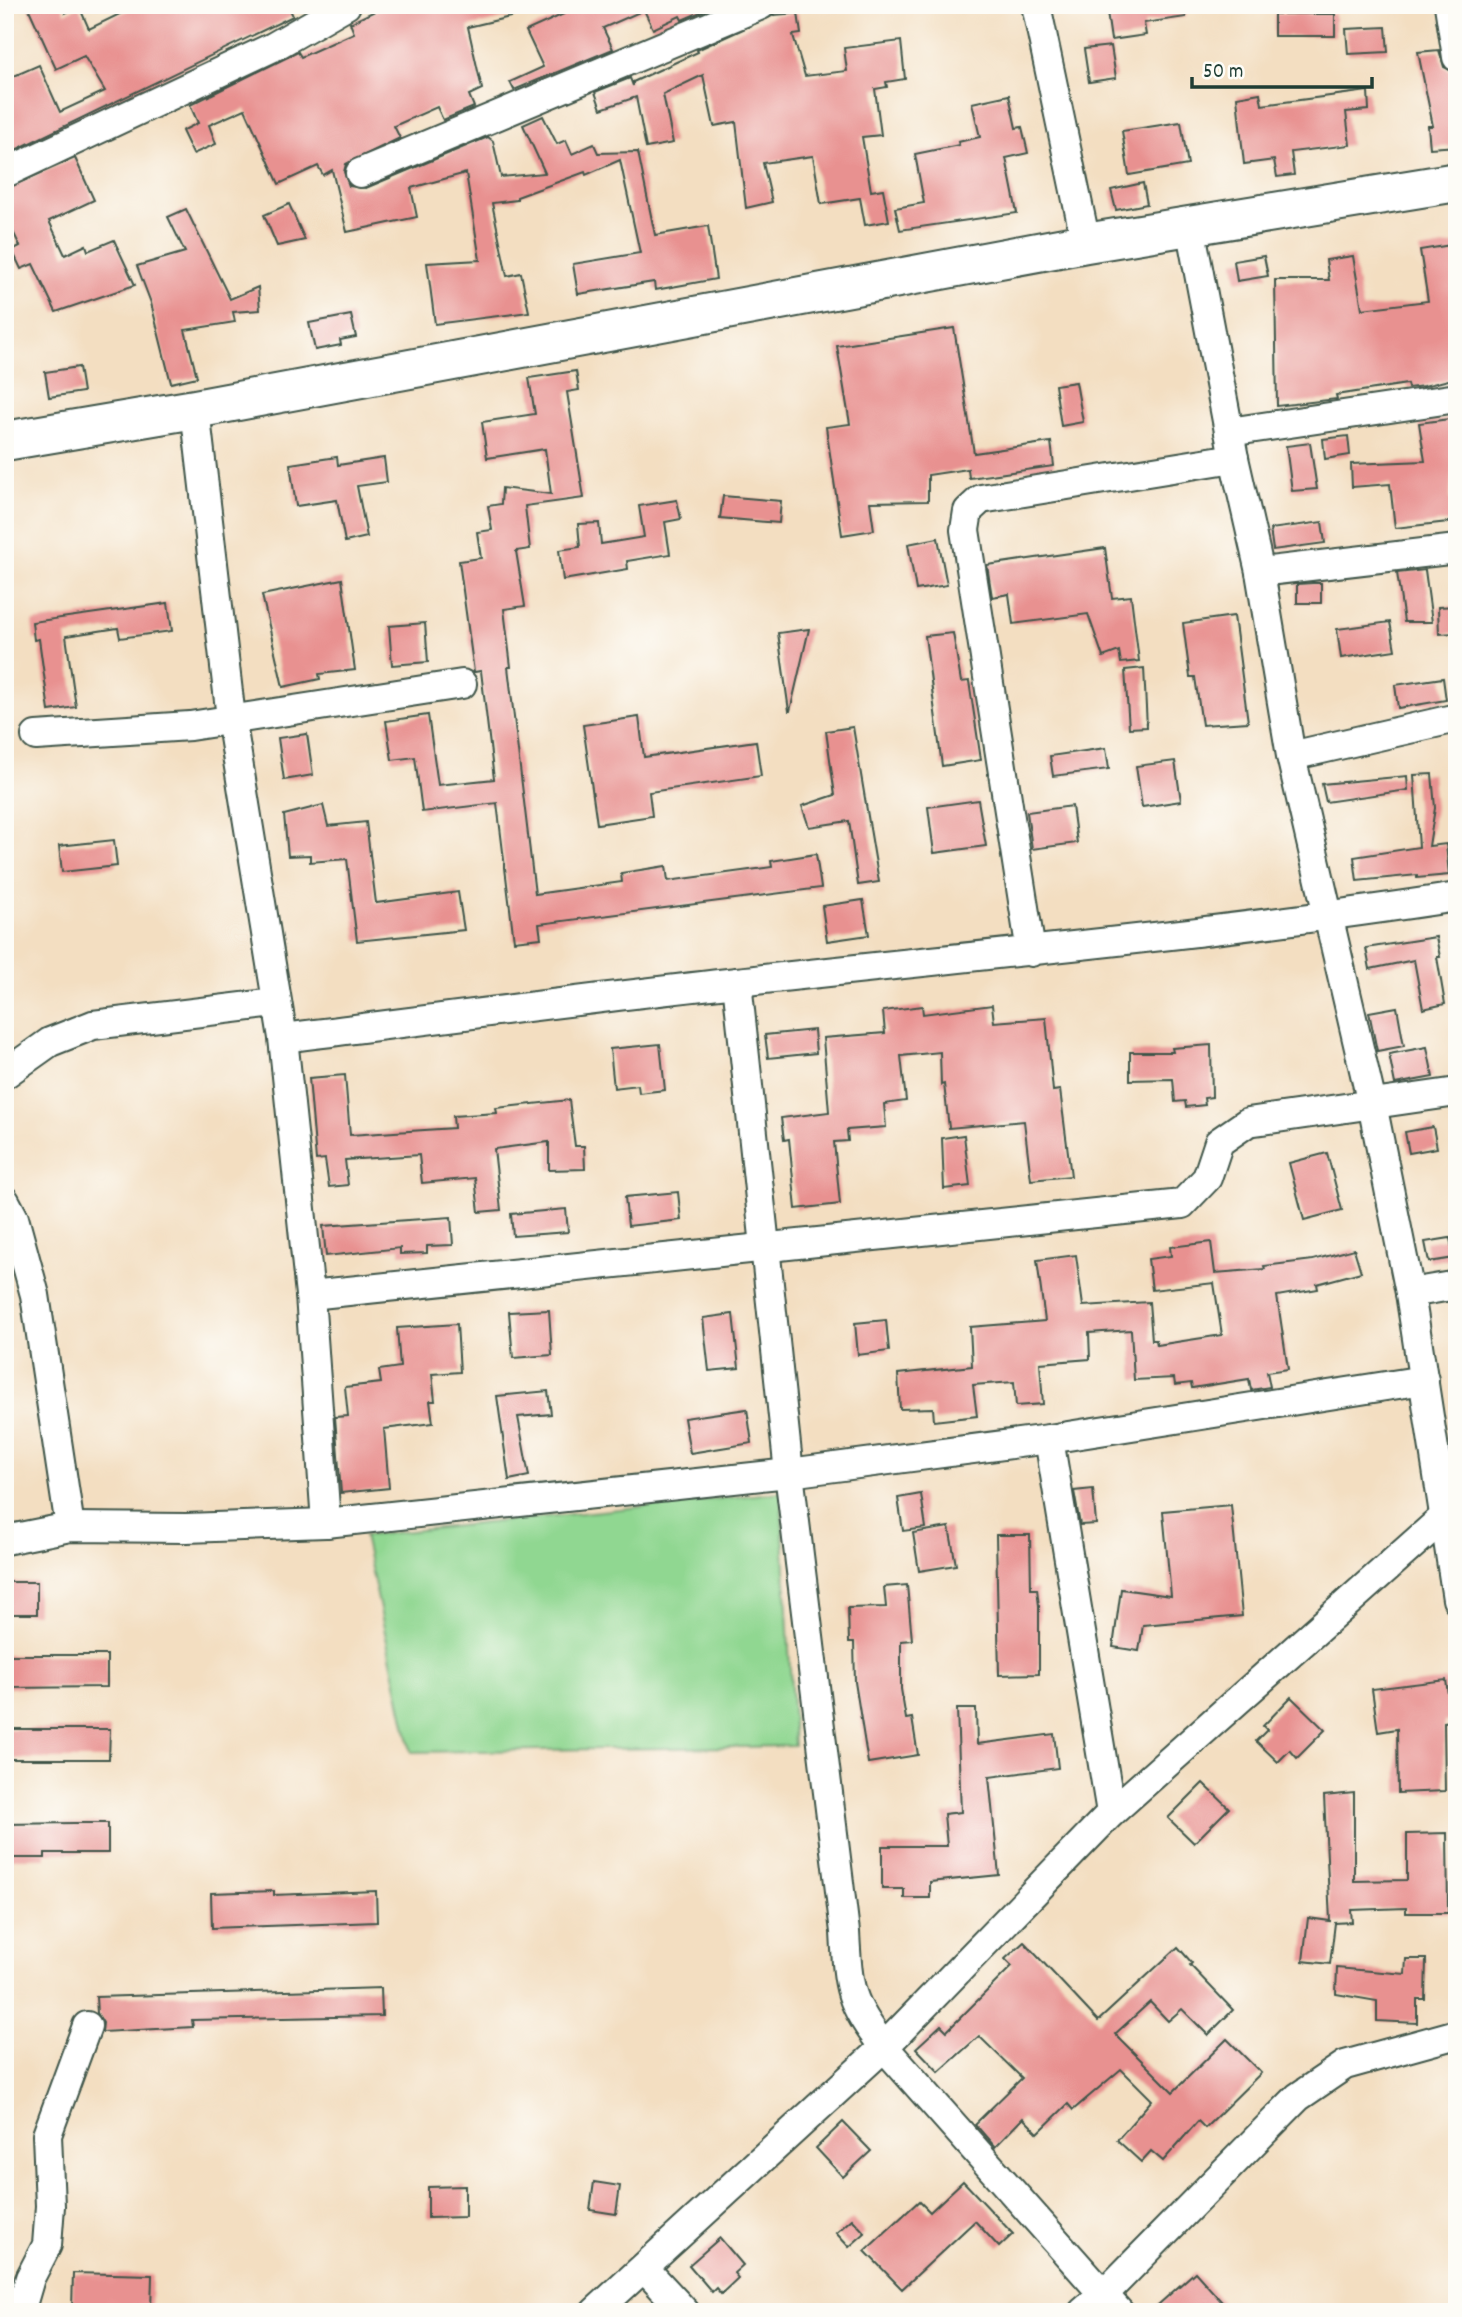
<svg xmlns="http://www.w3.org/2000/svg" width="1462" height="2317" font-family="Dekko,sans-serif">
<style>
.green{fill:#90d791;stroke:#588a62;stroke-width:2}
.building{fill:#e89190}
.lines{fill:none;stroke-linecap:round;stroke-linejoin:round}
.street-casing{stroke:#3f5549;stroke-width:32}
.secondary-casing{stroke:#3f5549;stroke-width:42}
.street{stroke:#fff;stroke-width:28}
.secondary{stroke:#fff;stroke-width:38}
</style>
<rect width="100%" height="100%" fill="#fdfcf7"/>
<filter id="ink" filterUnits="userSpaceOnUse"><feTurbulence type="fractalNoise" baseFrequency=".0143" numOctaves="2"/><feDisplacementMap in="SourceGraphic" scale="14" xChannelSelector="R" yChannelSelector="G"/><feConvolveMatrix kernelMatrix="1 2 1 2 8 2 1 2 1" color-interpolation-filters="sRGB"/></filter>
<filter id="wash" filterUnits="userSpaceOnUse"><feTurbulence type="fractalNoise" baseFrequency=".00686" numOctaves="4" result="noise"/><feDisplacementMap in="SourceGraphic" scale="28" xChannelSelector="R" yChannelSelector="G"/><feGaussianBlur stdDeviation="1.57" result="paint"/><feColorMatrix in="noise" values="0 0 0 0 0 0 0 0 0 0 0 0 0 0 0 0 0 1.4 0 .05"/><feComposite in="paint" operator="in"/></filter>
<g filter="url(#wash)">
<rect width="100%" height="100%" fill="#f3dec1"/>
<!-- green -->
<polygon class="green" points="781,1492 794,1746 411,1752 364,1536"/>
<g id="blocks">
<!-- building -->
<g class="building">
<polygon points="27,5 62,5 65,13 79,6 89,29 138,5 288,5 293,16 5,155 5,80 39,65 60,112 105,91 84,56 56,69"/>
<polygon points="387,5 526,5 527,13 468,27 482,89 469,95 474,107 443,120 437,107 394,126 400,138 346,164 344,172 349,186 366,188 488,137 493,141 501,177 545,173 523,125 543,116 557,144 566,140 572,154 594,144 598,153 638,152 655,235 708,226 716,279 655,290 654,282 578,294 573,264 640,253 620,160 586,175 585,172 517,197 517,200 492,203 507,276 521,273 529,312 435,324 427,263 480,260 466,173 411,188 417,217 347,232 332,170 323,175 318,166 279,184 245,109 209,125 216,144 193,154 182,131 198,123 190,105 298,52 301,57 354,33 350,23"/>
<polygon points="562,5 717,5 682,20 680,16 653,29 644,10 603,28 613,49 514,90 510,82 543,67 526,31 564,14"/>
<polygon points="1106,5 1185,5 1186,17 1144,23 1146,35 1111,40"/>
<polygon points="798,13 801,34 793,35 805,76 847,71 844,48 901,41 905,79 886,82 887,87 875,89 881,135 862,137 871,191 883,189 889,221 865,225 860,198 821,204 813,156 763,163 772,202 746,208 736,122 714,126 703,75 663,94 673,143 646,148 636,97 601,109 595,92 630,78 633,86 633,82 698,52 697,50 774,15"/>
<rect x="1274" y="14" width="61" height="22"/>
<polygon points="1386,27 1388,52 1348,54 1346,29"/>
<polygon points="1111,46 1116,78 1089,82 1084,49"/>
<polygon points="1439,50 1444,67 1457,73 1457,146 1430,148 1428,126 1433,126 1418,52"/>
<polygon points="1368,91 1369,110 1346,112 1350,145 1291,152 1294,175 1277,177 1274,160 1244,164 1237,97 1260,93 1262,105"/>
<polygon points="1009,95 1016,128 1022,127 1028,153 1006,158 1017,213 900,230 895,208 924,203 915,154 959,145 958,142 980,137 972,103"/>
<polygon points="1181,122 1188,165 1129,175 1122,131"/>
<polygon points="75,158 94,200 49,221 65,255 86,245 88,251 114,240 135,285 56,312 33,264 21,269 12,250 20,246 5,215 5,189"/>
<polygon points="1143,183 1147,204 1116,210 1111,190"/>
<polygon points="289,204 305,240 277,246 264,215"/>
<polygon points="186,209 230,299 258,287 260,310 233,312 235,322 185,330 197,377 171,383 151,303 137,266 185,252 168,217"/>
<polygon points="1457,244 1457,378 1424,386 1408,388 1407,384 1336,395 1337,399 1277,406 1275,280 1329,280 1326,260 1353,256 1362,309 1428,301 1420,250"/>
<polygon points="1264,256 1268,276 1237,281 1234,261"/>
<polygon points="351,315 356,337 340,340 341,345 315,350 309,323"/>
<polygon points="954,328 974,453 1051,442 1054,466 969,478 968,469 928,475 928,501 870,502 874,530 842,535 826,427 850,424 837,346"/>
<polygon points="79,367 83,392 49,397 45,372"/>
<polygon points="576,371 579,390 567,392 584,498 525,506 530,549 516,551 525,606 504,609 511,667 508,667 535,894 622,882 621,873 666,866 668,881 772,867 771,861 816,854 821,888 539,924 541,938 514,941 497,803 422,812 415,757 392,760 386,721 428,715 438,785 494,779 481,671 474,672 459,561 481,558 477,532 492,530 488,506 501,504 502,488 551,494 545,449 487,458 482,422 535,414 529,378"/>
<polygon points="1076,382 1083,422 1061,426 1055,385"/>
<polygon points="1457,418 1450,500 1457,499 1457,521 1395,528 1390,484 1352,487 1351,464 1425,461 1419,423"/>
<polygon points="1348,436 1350,455 1325,459 1323,439"/>
<polygon points="1310,443 1317,489 1292,491 1286,446"/>
<polygon points="337,457 338,465 384,458 387,482 357,486 367,537 345,542 337,500 296,506 290,464"/>
<polygon points="723,496 781,501 779,523 720,518"/>
<polygon points="677,500 681,519 665,522 670,554 627,561 628,569 563,580 559,550 580,547 578,524 599,523 601,544 644,537 639,506"/>
<polygon points="1322,522 1325,543 1273,550 1270,529"/>
<polygon points="938,538 947,585 916,590 908,544"/>
<polygon points="1105,548 1112,598 1131,596 1139,661 1121,663 1119,651 1103,657 1088,614 1013,624 1009,594 992,597 987,565"/>
<polygon points="1425,570 1432,622 1404,622 1397,573"/>
<polygon points="342,579 355,670 319,674 320,679 283,687 262,595"/>
<polygon points="1313,583 1321,583 1321,603 1297,603 1297,584"/>
<polygon points="168,603 172,631 120,638 118,628 66,636 76,707 49,711 39,639 34,640 32,622"/>
<polygon points="1457,606 1457,633 1439,634 1438,607"/>
<polygon points="1234,616 1248,722 1202,725 1195,677 1190,677 1183,623"/>
<polygon points="1390,622 1395,650 1341,658 1337,629"/>
<polygon points="425,623 428,662 392,665 389,626"/>
<polygon points="809,629 790,711 789,711 778,633"/>
<polygon points="953,633 961,682 969,681 981,760 942,766 925,636"/>
<polygon points="1144,668 1147,727 1129,728 1125,670"/>
<polygon points="1443,678 1446,700 1398,708 1395,685"/>
<polygon points="639,717 644,757 756,741 761,776 649,792 652,816 597,824 583,725"/>
<polygon points="853,727 879,882 858,885 849,821 809,827 802,806 835,795 826,731"/>
<polygon points="307,734 313,775 284,780 278,738"/>
<polygon points="1106,748 1109,769 1053,776 1050,756"/>
<polygon points="1175,761 1181,801 1142,807 1136,766"/>
<polygon points="1432,774 1435,808 1429,846 1446,844 1449,875 1417,878 1417,875 1357,881 1354,857 1419,847 1414,775"/>
<polygon points="1407,776 1408,790 1326,802 1322,784"/>
<polygon points="978,800 986,846 934,853 928,807"/>
<polygon points="323,805 328,826 366,822 376,903 458,892 464,930 357,941 347,859 310,862 310,855 288,856 284,815"/>
<polygon points="1072,806 1077,843 1032,849 1027,812"/>
<polygon points="114,840 117,866 62,872 59,846"/>
<polygon points="863,900 869,935 827,941 822,906"/>
<polygon points="1436,937 1440,957 1437,957 1445,1004 1423,1009 1414,960 1370,969 1366,948"/>
<polygon points="992,1005 994,1022 1046,1018 1053,1091 1060,1090 1071,1176 1031,1180 1024,1121 949,1128 944,1084 941,1085 940,1052 901,1056 906,1101 884,1104 886,1127 847,1130 848,1141 834,1142 840,1204 796,1209 789,1139 784,1140 781,1118 829,1112 823,1038 885,1033 883,1011 922,1006 923,1014"/>
<polygon points="1397,1007 1404,1046 1377,1051 1369,1012"/>
<polygon points="814,1030 816,1053 768,1058 765,1035"/>
<polygon points="660,1044 665,1090 639,1093 638,1085 614,1088 610,1049"/>
<polygon points="1211,1045 1212,1097 1204,1098 1205,1105 1186,1107 1185,1101 1175,1102 1173,1079 1130,1080 1130,1052 1173,1052 1172,1048"/>
<polygon points="1427,1047 1433,1077 1395,1084 1389,1054"/>
<polygon points="345,1075 350,1135 454,1128 453,1116 497,1113 496,1108 569,1100 575,1146 584,1146 585,1169 549,1170 549,1142 494,1149 501,1210 479,1212 475,1178 422,1183 419,1155 345,1160 348,1185 329,1187 325,1159 316,1160 309,1078"/>
<polygon points="1433,1127 1437,1148 1409,1153 1405,1132"/>
<polygon points="964,1135 970,1186 944,1189 942,1138"/>
<polygon points="1327,1153 1342,1210 1304,1220 1289,1163"/>
<polygon points="678,1192 681,1220 628,1226 625,1197"/>
<polygon points="566,1209 568,1232 513,1236 511,1214"/>
<polygon points="451,1217 453,1245 427,1246 427,1253 400,1254 400,1248 326,1256 323,1226"/>
<polygon points="1450,1238 1454,1258 1429,1262 1425,1242"/>
<polygon points="1211,1242 1215,1273 1265,1269 1264,1266 1313,1260 1354,1249 1361,1272 1317,1284 1318,1289 1277,1296 1288,1369 1267,1372 1270,1387 1251,1390 1249,1379 1192,1388 1191,1383 1175,1385 1174,1378 1134,1380 1131,1330 1089,1333 1090,1359 1040,1363 1043,1404 1016,1406 1014,1382 973,1385 977,1416 934,1421 933,1408 900,1409 898,1374 972,1366 970,1327 1045,1321 1037,1260 1076,1255 1083,1306 1149,1302 1152,1340 1156,1340 1157,1345 1222,1335 1214,1283 1152,1290 1148,1259 1171,1256 1170,1247"/>
<polygon points="549,1310 552,1355 513,1358 509,1312"/>
<polygon points="733,1314 739,1368 709,1371 703,1318"/>
<polygon points="886,1320 889,1351 858,1355 855,1323"/>
<polygon points="457,1324 460,1372 432,1374 435,1401 430,1401 433,1423 384,1429 389,1488 341,1493 335,1417 348,1416 345,1387 381,1383 379,1370 400,1367 397,1328"/>
<polygon points="548,1391 551,1414 518,1417 529,1476 509,1480 497,1396"/>
<polygon points="747,1409 752,1443 690,1453 684,1418"/>
<polygon points="1093,1489 1096,1524 1080,1525 1074,1491"/>
<polygon points="921,1494 926,1528 903,1531 898,1498"/>
<polygon points="1231,1505 1242,1616 1143,1625 1139,1651 1113,1647 1121,1589 1171,1596 1163,1511"/>
<polygon points="949,1527 956,1565 919,1571 913,1533"/>
<polygon points="996,1535 1030,1535 1031,1589 1037,1589 1039,1606 1039,1674 999,1675"/>
<rect x="5" y="1582" width="32" height="32"/>
<polygon points="907,1585 912,1640 901,1641 901,1689 906,1719 912,1718 918,1755 868,1763 855,1682 854,1642 849,1642 848,1608 886,1607 884,1587"/>
<polygon points="5,1655 107,1655 107,1687 5,1688"/>
<polygon points="1446,1680 1452,1721 1444,1722 1445,1791 1398,1793 1397,1729 1378,1732 1372,1689"/>
<polygon points="1291,1697 1325,1730 1297,1758 1290,1750 1278,1762 1256,1741 1267,1730 1263,1726"/>
<polygon points="957,1709 976,1709 977,1744 1054,1734 1058,1768 989,1777 999,1875 930,1882 930,1898 904,1898 904,1889 882,1889 882,1846 947,1846 944,1814 961,1812"/>
<polygon points="5,1729 110,1729 109,1759 5,1759"/>
<polygon points="1203,1783 1229,1808 1194,1843 1168,1818"/>
<polygon points="1354,1793 1354,1881 1407,1880 1407,1834 1447,1833 1448,1913 1406,1913 1406,1908 1351,1910 1352,1922 1335,1923 1330,1964 1303,1961 1308,1918 1330,1921 1324,1796"/>
<polygon points="74,1823 108,1823 108,1853 45,1853 45,1858 5,1858 5,1824"/>
<polygon points="274,1891 274,1895 376,1891 377,1922 212,1928 211,1893"/>
<polygon points="1024,1942 1098,2021 1178,1947 1192,1963 1190,1965 1233,2010 1208,2035 1182,2009 1168,2021 1150,2002 1115,2034 1173,2092 1227,2039 1261,2073 1205,2128 1198,2121 1163,2161 1151,2151 1141,2162 1117,2140 1152,2100 1121,2069 1073,2110 1068,2104 1038,2133 1023,2118 995,2147 975,2124 1022,2078 979,2036 939,2072 916,2048 941,2025 947,2031 1012,1966 1005,1959"/>
<polygon points="1406,1959 1426,1959 1425,1999 1417,1999 1417,2023 1377,2021 1377,2001 1336,1994 1337,1968 1405,1974"/>
<polygon points="381,1988 382,2016 192,2020 193,2027 102,2032 103,2023 97,2013 96,1997"/>
<polygon points="843,2122 871,2151 843,2177 816,2148"/>
<polygon points="963,2181 1013,2234 999,2247 975,2221 902,2289 865,2251 919,2201 930,2212"/>
<polygon points="594,2182 620,2186 616,2214 590,2210"/>
<polygon points="465,2186 465,2217 428,2218 428,2187"/>
<polygon points="852,2219 865,2233 849,2247 836,2233"/>
<polygon points="720,2238 743,2265 734,2273 738,2278 721,2294 716,2288 712,2292 689,2265"/>
<polygon points="1195,2272 1231,2312 1150,2312"/>
<polygon points="73,2273 152,2275 151,2311 72,2309"/>
</g>
</g>
</g>
<g filter="url(#ink)">
<use href="#blocks" fill-opacity="0" stroke="#3f5549" stroke-width="2"/>
<g class="lines">
<defs>
<g id="street">
<polyline points="1036,5 1086,243"/>
<polyline points="1449,5 1457,57"/>
<polyline points="5,173 273,47 346,5"/>
<polyline points="360,173 761,5"/>
<polyline points="1190,226 1234,458 1260,572 1291,756 1372,1104 1410,1293 1457,1599"/>
<polyline points="195,409 231,718 283,1038 310,1295 326,1523"/>
<polyline points="1229,432 1457,398"/>
<polyline points="1260,572 1457,549"/>
<polyline points="36,736 190,726 462,684"/>
<polyline points="1291,756 1457,718"/>
<polyline points="1031,952 965,530 968,511 981,499 1234,458"/>
<path d="M737,982l52,491 56,459c3,57 4,70 39,115l235,265"/>
<path d="M283,1038c151,-19 302,-39 454,-56 240,-27 481,-48 720,-85"/>
<polyline points="5,1074 50,1042 93,1025 275,1003"/>
<polyline points="5,1201 14,1218 35,1295 70,1527"/>
<polyline points="1410,1293 1457,1285"/>
<polyline points="310,1295 1182,1204 1207,1178 1219,1142 1248,1122 1457,1092"/>
<polyline points="1049,1439 1111,1813"/>
<polyline points="5,1540 70,1527 186,1528 326,1523 789,1473 1049,1439 1424,1380"/>
<polyline points="644,2268 685,2312"/>
<polyline points="20,2312 30,2278 47,2245 50,2206 47,2135 87,2026"/>
<polyline points="595,2312 884,2047 1111,1813 1445,1516"/>
<polyline points="1083,2312 1104,2294 1298,2097 1345,2065 1457,2034"/>
</g>
<polyline id="secondary" points="5,441 195,409 1086,243 1457,182"/>
</defs>
<!-- street casing -->
<use href="#street" class="street-casing"/>
<!-- secondary casing -->
<use href="#secondary" class="secondary-casing"/>
<!-- street -->
<use href="#street" class="street"/>
<!-- secondary -->
<use href="#secondary" class="secondary"/>
</g>
</g>
<!-- margin -->
<rect width="1462" height="2317" fill="none" stroke="#fdfcf7" stroke-width="28"/>
<!-- scale -->
<path d="M1192 77v10h180v-10" fill="none" stroke="#1f3d34" stroke-width="3.5"/>
<text x="1203" y="77" font-size="21" fill="#1f3d34" stroke="#fdfcf7" stroke-width="5" paint-order="stroke">50 m</text>
</svg>
